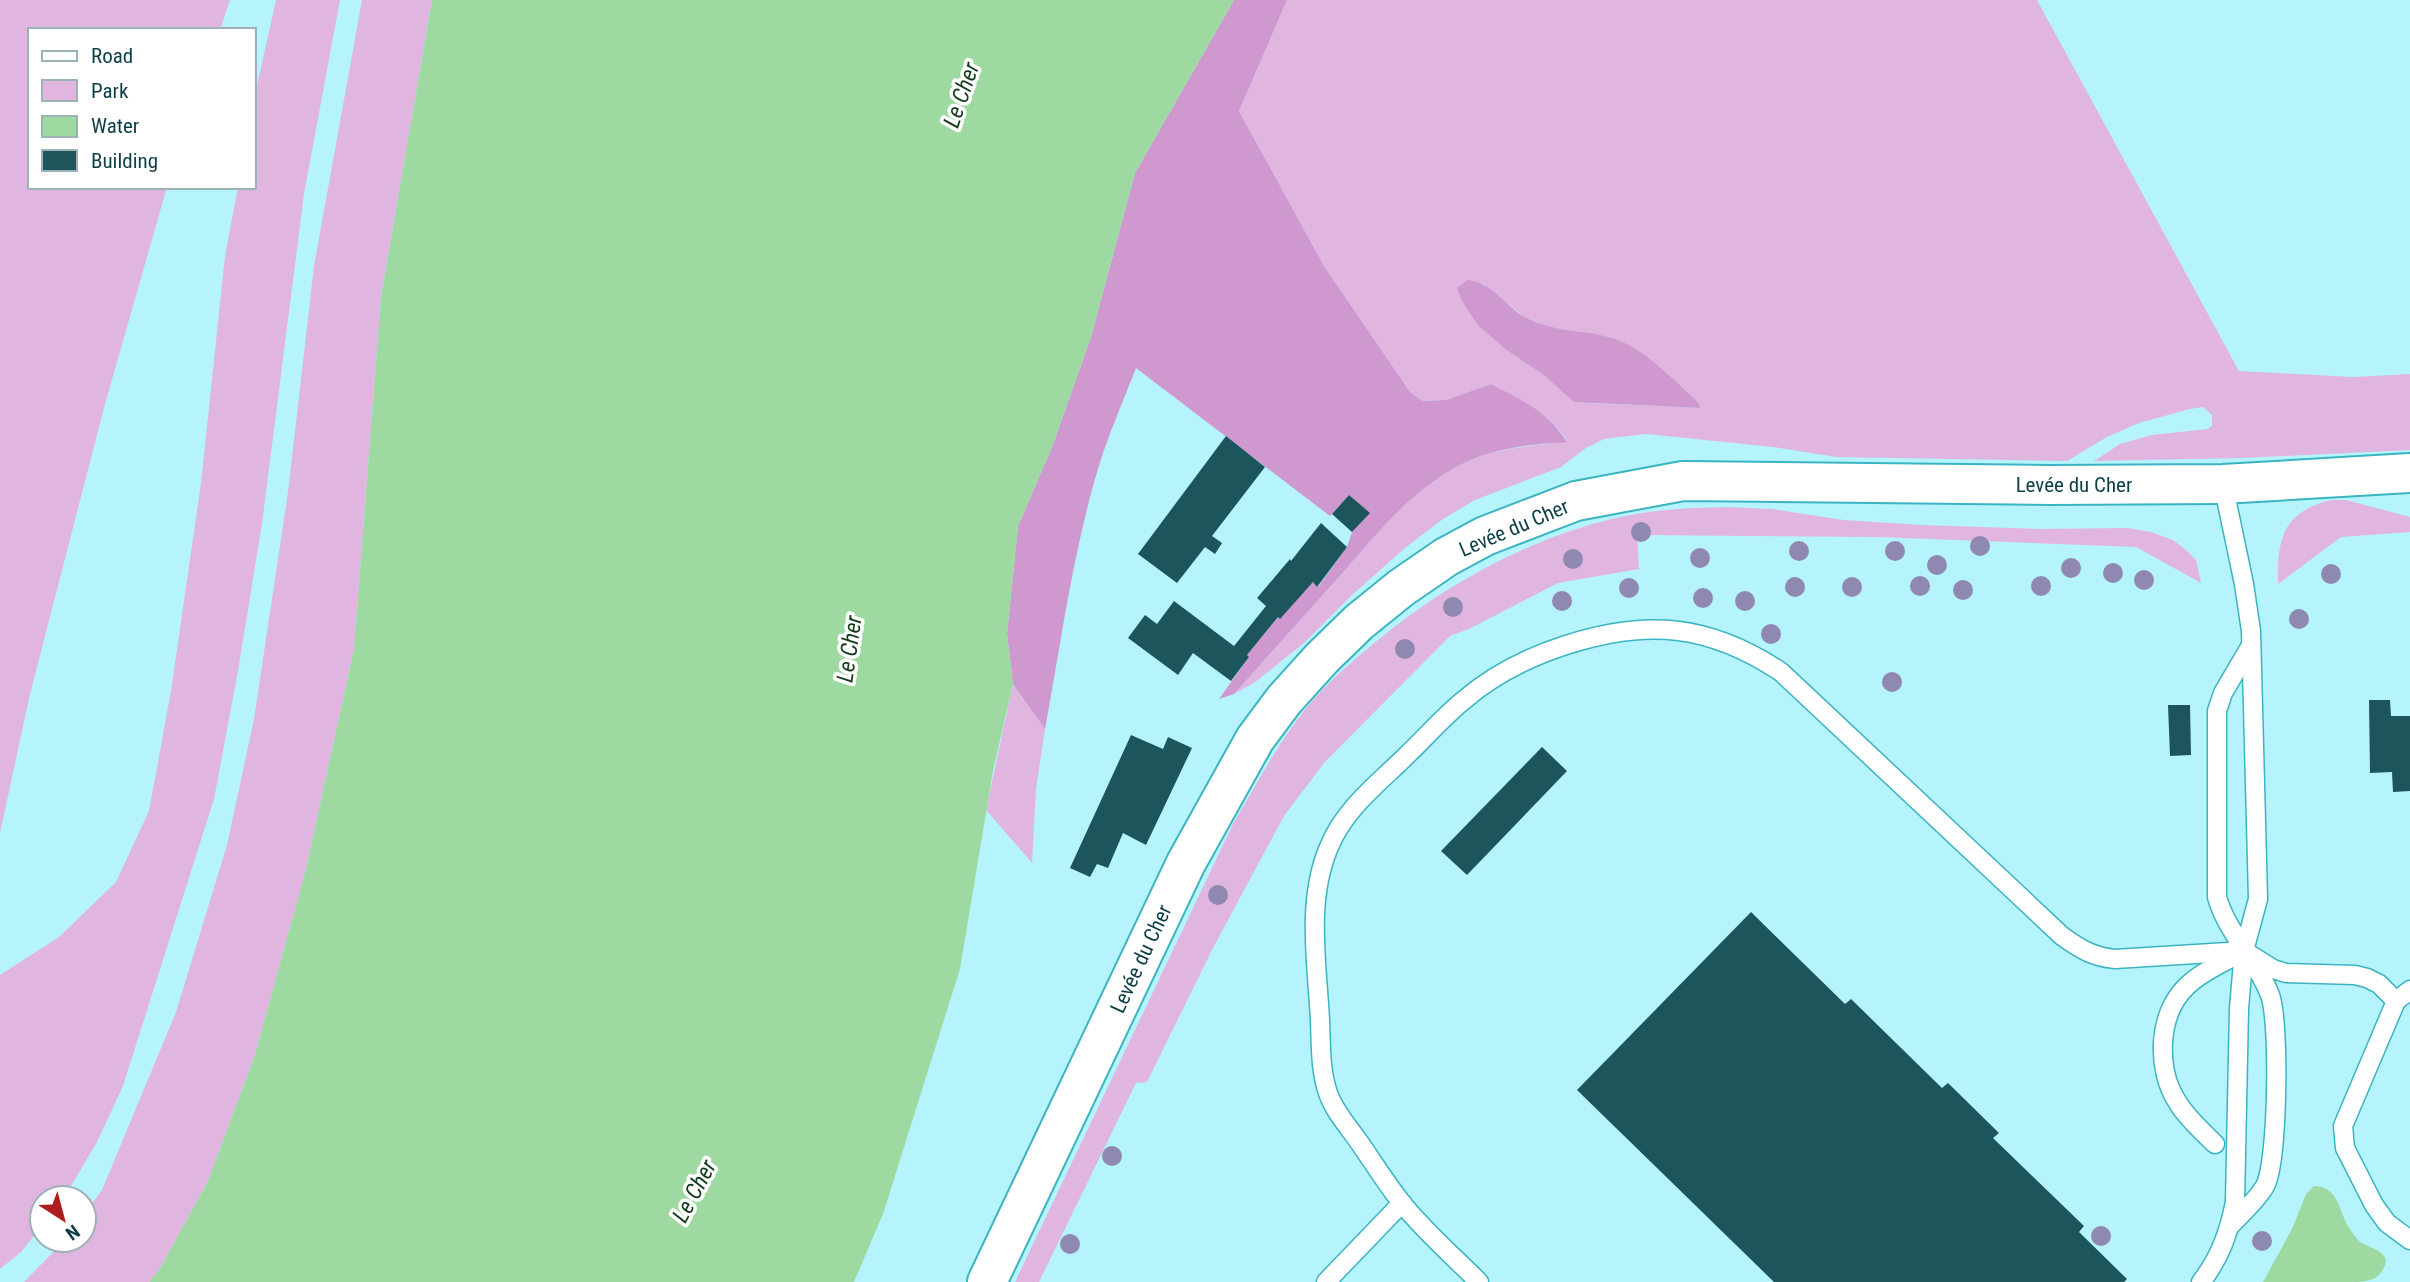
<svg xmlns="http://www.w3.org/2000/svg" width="2410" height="1282" font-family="'Roboto Condensed',sans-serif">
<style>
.green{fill:#e0b6e0;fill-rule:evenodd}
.forest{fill:#cf98cf}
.water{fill:#9ed9a2}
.building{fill:#1d555c}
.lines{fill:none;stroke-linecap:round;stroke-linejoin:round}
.lane-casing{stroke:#3bb4c2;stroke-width:21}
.secondary-casing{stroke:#3bb4c2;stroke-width:42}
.lane{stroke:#fff;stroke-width:18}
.secondary{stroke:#fff;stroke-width:38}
.tree{fill:#8f88b0}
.labels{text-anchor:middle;stroke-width:7;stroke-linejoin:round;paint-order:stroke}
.street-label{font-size:21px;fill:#0b3f45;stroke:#fff}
.water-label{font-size:23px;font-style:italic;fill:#133d1a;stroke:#fff}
</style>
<rect width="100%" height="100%" fill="#b6f4fd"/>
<!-- green -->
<g class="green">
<polygon points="0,0 230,0 220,30 30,30 30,187 167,187 105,404 30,694 0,833"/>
<polygon points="276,0 340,0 304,194 262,524 238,671 214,799 123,1086 97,1142 64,1198 42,1198 42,1226 21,1252 0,1269 0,975 59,937 116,882 149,811 171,691 201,483 225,256 238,187 254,187 254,99"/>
<polygon points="362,0 432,0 381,297 354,649 306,869 255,1055 208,1181 159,1270 149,1282 24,1282 65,1240 84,1240 84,1214 102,1190 176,1012 227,845 254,719 288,492 314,266"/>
<path d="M1287,0h750l202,371 115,6 56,-3v76l-167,8 -149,3 26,-17 32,-9 55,-6 5,-3v-11l-9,-8 -13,2 -51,14 -32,14 -40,24 -231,-4 -63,-10 -127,-13 -42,5 -18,9 -25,19 -86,33 -32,19 -38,29 -53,47 -47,47 -51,41 -20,11c35,-39 69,-77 104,-116 40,-45 78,-95 135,-119 30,-12 62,-13 94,-18 -19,-30 -45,-40 -76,-57l-45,16 -23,1 -13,-9 -86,-126 -85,-155zM1482,283l41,33 24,11 63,10 31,16 58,50 1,5 -112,-5 -18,-7 -25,-20 -40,-27z"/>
<path d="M2331,500h15l64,17v15l-69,5 -63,47c-1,-46 5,-72 53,-84z"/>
<path d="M1726,507l46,2 72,11 78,5 116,4 90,-1 23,4 22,8 13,10 10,10 5,23 -65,-36 -259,-10 -240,-2 2,34 -81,14 -89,46 -19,7 -126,127 -40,53 -71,132 -66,134 -11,1 -97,199h-24l218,-458c23,-39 45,-81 74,-117 19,-23 42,-43 65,-62 83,-70 196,-129 306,-136 16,-2 32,-1 48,-2z"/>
<polygon points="1013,684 1045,729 1036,789 1032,863 986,810"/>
</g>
<!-- forest -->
<g class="forest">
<path d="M1234,0h53l-48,111 85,155 86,126 13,9 23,-1 45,-16c32,17 56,26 76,58 -32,2 -64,5 -94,17 -57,24 -95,74 -135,119 -35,39 -69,77 -104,116l-15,5 30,-42 -2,-2 31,-38 2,1 33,-36 5,5 29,-40 5,-15 17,-19 -20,-18 -19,21 -194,-148c-11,28 -23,56 -33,85 -29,89 -41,185 -58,276l-32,-45 -6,-50 11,-108 34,-79 39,-110 44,-164z"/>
<path d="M1468,280c29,5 35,25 57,37 30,16 54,12 84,20 34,9 64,43 90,66l1,5 -126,-6 -29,-26 -40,-27 -28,-25 -15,-23 -5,-13z"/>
</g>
<!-- water -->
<g class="water">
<polygon points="432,0 1234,0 1135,173 1091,337 1052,447 1018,526 1007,634 1013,684 993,771 960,969 883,1214 854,1282 149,1282 159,1270 208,1181 255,1055 306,869 354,649 381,297"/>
<path d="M2314,1186c27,1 24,27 36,43 2,4 7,10 10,13 11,7 35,10 22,29 -5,9 -15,10 -24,11h-95l30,-55 13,-33z"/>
</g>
<!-- building -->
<g class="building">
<polygon points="1226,436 1265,467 1212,536 1222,543 1215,554 1205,547 1177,583 1138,554"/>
<polygon points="1349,495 1370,513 1352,532 1332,514"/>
<polygon points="1321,523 1347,547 1317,587 1313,582 1280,619 1278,617 1247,655 1249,657 1231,681 1193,653 1178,675 1128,638 1145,615 1157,624 1174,601 1234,646 1266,606 1257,598 1290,559 1291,561"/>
<polygon points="2369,700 2390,700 2391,716 2410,716 2410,791 2393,792 2392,772 2370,773"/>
<polygon points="2168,705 2190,705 2191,755 2170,756"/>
<polygon points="1131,735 1163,749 1168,737 1192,748 1146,845 1123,833 1108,868 1097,864 1090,877 1070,868"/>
<polygon points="1542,747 1567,771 1467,875 1441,851"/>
<polygon points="1751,912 1845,1004 1851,999 1942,1088 1948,1083 1999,1133 1993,1138 2084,1226 2079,1232 2127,1279 2124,1282 1774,1282 1577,1090"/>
</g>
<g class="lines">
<defs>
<g id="lane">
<polyline points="2410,990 2396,1001 2343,1126 2345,1148 2374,1205 2387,1223 2410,1240"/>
<path d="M2215,1144c-13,-13 -28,-26 -37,-41 -22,-33 -21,-89 9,-117 14,-14 34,-22 51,-32"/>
<path d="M2230,1226c11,-12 27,-26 35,-40 13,-24 15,-165 5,-191 -13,-35 -43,-62 -53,-98v-186l6,-18 27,-46"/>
<polyline points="1326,1282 1402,1203"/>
<path d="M1479,1282c-26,-26 -55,-51 -78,-80 -15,-19 -28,-40 -42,-60 -11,-16 -25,-31 -31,-49 -8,-23 -7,-49 -8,-73 -3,-57 -14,-120 9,-173 15,-38 50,-64 78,-92 19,-18 37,-39 57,-55 29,-25 65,-43 102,-55 81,-26 143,-21 215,27l281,264c18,13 31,21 53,23l129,-8 29,18 13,4 69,2 12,3 12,6 17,17"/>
<path d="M2201,1282c19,-24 28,-50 34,-80l4,-194 5,-57 14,-52 -7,-268 -7,-47 -21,-100"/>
</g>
<polyline id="secondary" points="987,1282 1186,863 1255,739 1284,700 1322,658 1359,622 1401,588 1446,557 1485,536 1576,501 1683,481 2049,485 2223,484 2410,473"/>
</defs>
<!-- lane casing -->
<use href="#lane" class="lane-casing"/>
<!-- secondary casing -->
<use href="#secondary" class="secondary-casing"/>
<!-- lane -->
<use href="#lane" class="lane"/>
<!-- secondary -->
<use href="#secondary" class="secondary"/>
</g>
<!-- trees -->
<g class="tree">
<circle cx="1641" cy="532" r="10"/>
<circle cx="1980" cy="546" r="10"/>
<circle cx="1799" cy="551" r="10"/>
<circle cx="1895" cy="551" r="10"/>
<circle cx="1700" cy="558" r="10"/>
<circle cx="1573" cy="559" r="10"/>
<circle cx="1937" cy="565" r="10"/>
<circle cx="2071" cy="568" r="10"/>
<circle cx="2113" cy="573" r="10"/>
<circle cx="2331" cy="574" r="10"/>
<circle cx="2144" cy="580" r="10"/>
<circle cx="1920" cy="586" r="10"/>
<circle cx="2041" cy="586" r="10"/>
<circle cx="1795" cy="587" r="10"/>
<circle cx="1852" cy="587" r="10"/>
<circle cx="1629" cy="588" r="10"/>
<circle cx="1963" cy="590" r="10"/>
<circle cx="1703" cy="598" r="10"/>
<circle cx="1562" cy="601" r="10"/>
<circle cx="1745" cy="601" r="10"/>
<circle cx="1453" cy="607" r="10"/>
<circle cx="2299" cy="619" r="10"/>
<circle cx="1771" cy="634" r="10"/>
<circle cx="1405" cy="649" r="10"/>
<circle cx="1892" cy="682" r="10"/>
<circle cx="1218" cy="895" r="10"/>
<circle cx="1112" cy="1156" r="10"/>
<circle cx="2101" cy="1236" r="10"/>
<circle cx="2262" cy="1241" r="10"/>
<circle cx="1070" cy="1244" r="10"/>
</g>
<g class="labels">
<!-- street labels -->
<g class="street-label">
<text x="2074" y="492">Levée du Cher</text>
<text transform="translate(1514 528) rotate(-23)" y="7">Levée du Cher</text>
<text transform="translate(1141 959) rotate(-65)" y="7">Levée du Cher</text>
</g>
<!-- water labels -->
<g class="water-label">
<text transform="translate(961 95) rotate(-71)" y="8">Le Cher</text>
<text transform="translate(849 649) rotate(-82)" y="8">Le Cher</text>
<text transform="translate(694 1191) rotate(-62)" y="8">Le Cher</text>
</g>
</g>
<!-- legend -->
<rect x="28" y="28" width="228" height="161" fill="#ffffff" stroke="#9db2b5" stroke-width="2"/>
<rect x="42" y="51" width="35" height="10" fill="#ffffff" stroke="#9db2b5" stroke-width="2"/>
<text x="91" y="63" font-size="21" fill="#0b3f45">Road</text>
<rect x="42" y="80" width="35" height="21" fill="#e0b6e0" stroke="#9db2b5" stroke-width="2"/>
<text x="91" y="98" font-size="21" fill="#0b3f45">Park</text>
<rect x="42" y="116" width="35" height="21" fill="#9ed9a2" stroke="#9db2b5" stroke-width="2"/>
<text x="91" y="133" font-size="21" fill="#0b3f45">Water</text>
<rect x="42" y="150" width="35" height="21" fill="#1d555c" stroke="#9db2b5" stroke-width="2"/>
<text x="91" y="168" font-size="21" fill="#0b3f45">Building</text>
<!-- north arrow -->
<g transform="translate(63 1219) rotate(144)"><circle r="33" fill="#ffffff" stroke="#9db2b5" stroke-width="2"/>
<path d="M0-5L12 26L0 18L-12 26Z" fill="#af1d20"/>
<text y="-10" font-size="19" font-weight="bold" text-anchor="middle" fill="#0b3f45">N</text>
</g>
</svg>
